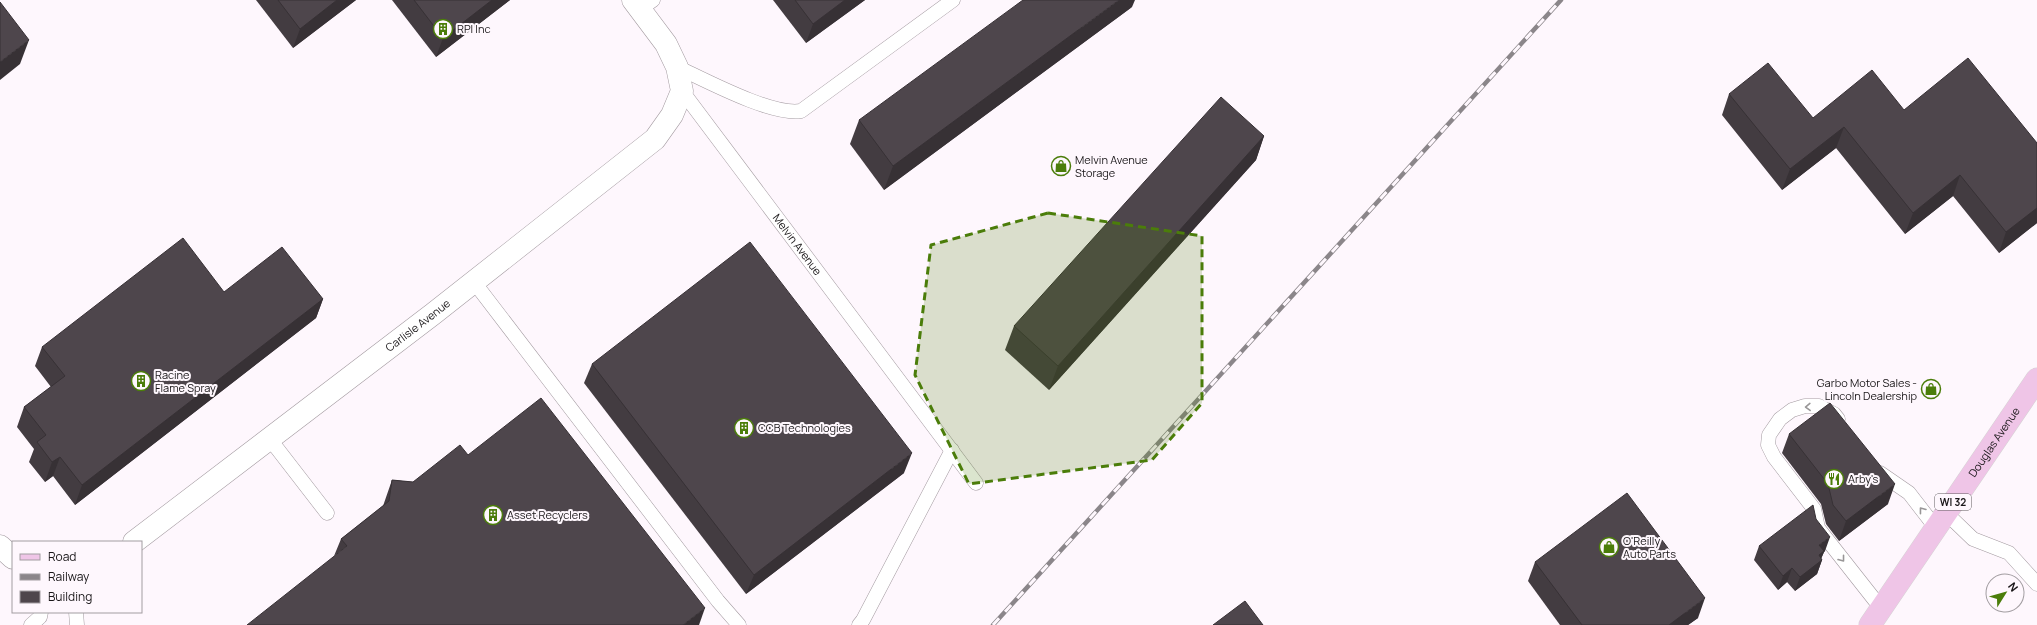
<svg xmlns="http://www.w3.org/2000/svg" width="2037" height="625" font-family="Manrope,sans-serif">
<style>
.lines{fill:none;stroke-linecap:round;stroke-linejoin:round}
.service-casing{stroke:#a39aa0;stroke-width:15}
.minor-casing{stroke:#a39aa0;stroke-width:23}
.primary-casing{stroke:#d6d5d5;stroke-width:23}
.service{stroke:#fff;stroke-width:14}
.minor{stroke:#fff;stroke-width:22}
.primary{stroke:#efc5e7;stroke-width:22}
.rail-casing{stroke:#8b868a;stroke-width:4.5}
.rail{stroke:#fef7fd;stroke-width:3;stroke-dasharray:9;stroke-linecap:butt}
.wall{fill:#433c41}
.shaded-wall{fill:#373135}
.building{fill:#4e464c;stroke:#373135}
.oneway{stroke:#989697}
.marked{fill:#4b7d0a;fill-opacity:0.2;stroke:#4b7d0a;stroke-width:3;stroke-dasharray:8 5;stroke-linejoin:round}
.labels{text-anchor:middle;stroke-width:4;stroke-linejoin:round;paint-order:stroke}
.shield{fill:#fef7fd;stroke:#5e5a5d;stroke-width:1}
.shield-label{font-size:10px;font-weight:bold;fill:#191618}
.poi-label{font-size:11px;fill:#191618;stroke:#fef7fd;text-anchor:start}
.street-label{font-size:11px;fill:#191618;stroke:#fef7fd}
</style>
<rect width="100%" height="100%" fill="#fef7fd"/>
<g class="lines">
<defs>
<g id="service">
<polyline points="640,9 653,0"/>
<path d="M677,67c28,13 95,49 124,44l152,-111"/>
<path id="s1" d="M682,91l294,392"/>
<polyline points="474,282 718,601 739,625"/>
<polyline points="1838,419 1834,414 1819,406 1805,406 1792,410 1780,419 1769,435 1768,445 1774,457 1814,509 1818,528 1881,608"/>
<polyline points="269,438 327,513"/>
<polyline points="1880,473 1909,493 1936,528"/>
<polyline points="1946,513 1973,539 2009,553 2037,584"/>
<polyline points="76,612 77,625"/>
<polyline points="31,625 40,617 41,612"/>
<polyline points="859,625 863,620 952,450"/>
</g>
<g id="minor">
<path id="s2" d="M134,542l299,-228 222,-175 17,-24 10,-24 -5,-24 -11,-23 -33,-44"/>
<polyline points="0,546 13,558"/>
</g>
<g id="primary">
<path id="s3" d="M1870,625l167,-246"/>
</g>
</defs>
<!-- service casing -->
<use href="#service" class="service-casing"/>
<!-- minor casing -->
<use href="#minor" class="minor-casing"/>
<!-- primary casing -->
<use href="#primary" class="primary-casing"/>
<!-- service -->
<use href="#service" class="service"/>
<!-- minor -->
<use href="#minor" class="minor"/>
<!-- primary -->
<use href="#primary" class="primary"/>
<defs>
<polyline id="rail" points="993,625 1561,0"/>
</defs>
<!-- rail casing -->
<use href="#rail" class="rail-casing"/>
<!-- rail -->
<use href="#rail" class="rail"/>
</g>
<!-- wall -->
<g class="wall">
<polygon points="256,0 356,0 293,48"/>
<polygon points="392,0 510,0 436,57"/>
<polygon points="773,0 865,0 806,43"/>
<polygon points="1132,7 884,190 850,144 859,120"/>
<polygon points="1729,94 1813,118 1904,110 2037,143 2037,223 1999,253 1953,196 1905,234 1836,148 1782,190 1722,115"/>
<polygon points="1264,136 1256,160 1049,390 1005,350 1014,326"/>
<polygon points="224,292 323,299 316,318 75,505 53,476 45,482 29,462 34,449 17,427 24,407 51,387 35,366 42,347"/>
<polygon points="592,364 904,473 746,594 584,383"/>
<polygon points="1789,434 1888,504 1839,541 1826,524 1821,504 1782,453"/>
<polygon points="468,455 334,556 341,539 383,506 392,480 413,482"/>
<polygon points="1759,546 1825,551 1824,552 1821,559 1822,560 1817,574 1795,591 1787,582 1778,590 1754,560"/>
<polygon points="1535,562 1698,618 1688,625 1560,625 1528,581"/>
</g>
<!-- shaded-wall -->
<g class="shaded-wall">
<polygon points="337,0 356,0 293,48 300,29"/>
<polygon points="492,0 510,0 436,57 443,38"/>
<polygon points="845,0 865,0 806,43 813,24"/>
<polygon points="1119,0 1135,0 1132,7 884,190 893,166"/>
<polygon points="29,40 20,64 0,80 0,62"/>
<polygon points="1844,127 1836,148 1782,190 1790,169"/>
<polygon points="1264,136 1256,160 1049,390 1058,366"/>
<polygon points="1960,175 1953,196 1905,234 1913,213"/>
<polygon points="2037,208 2037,223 1999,253 2006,232"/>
<polygon points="323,299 316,318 75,505 82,485"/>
<polygon points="912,453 904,473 746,594 754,575"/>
<polygon points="60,457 53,476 45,482 52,462"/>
<polygon points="1895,484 1888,504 1839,541 1846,521"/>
<polygon points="1830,537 1825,551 1824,552 1820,561 1822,560 1817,574 1795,591 1800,577 1819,545"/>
<polygon points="1792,568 1787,582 1778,590 1783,576"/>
<polygon points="1705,598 1698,618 1688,625 1669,625"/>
<polygon points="705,608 699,625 683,625"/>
</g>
<!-- building -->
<g class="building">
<polygon points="278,0 337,0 300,29"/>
<polygon points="414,0 492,0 443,38"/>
<polygon points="795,0 845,0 813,24"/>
<polygon points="1023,0 1119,0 893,166 859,120"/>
<polygon points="0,2 29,40 0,62"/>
<polygon points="1968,58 2037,143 2037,208 2006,232 1960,175 1913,213 1844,127 1790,169 1729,94 1768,63 1813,118 1872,70 1904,110"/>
<polygon points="1221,97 1264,136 1058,366 1014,326"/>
<polygon points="183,238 224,292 282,247 323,299 82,485 60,457 52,462 37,442 46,435 24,407 65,376 42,347"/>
<polygon points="750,242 912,453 754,575 592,364"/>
<polygon points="541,398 705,608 683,625 247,625 347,546 341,539 389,501 392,480 413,482 460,445 468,455"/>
<polygon points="1830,403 1895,484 1846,521 1833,505 1828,484 1789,434"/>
<polygon points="1627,493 1705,598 1669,625 1582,625 1535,562"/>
<polygon points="1813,505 1816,519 1830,537 1819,545 1824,551 1819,555 1822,560 1800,577 1792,568 1783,576 1759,546"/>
<polygon points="1245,601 1263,625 1213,625"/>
</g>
<!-- one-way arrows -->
<defs><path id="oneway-chevron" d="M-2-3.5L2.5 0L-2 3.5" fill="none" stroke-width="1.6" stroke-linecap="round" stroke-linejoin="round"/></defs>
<g class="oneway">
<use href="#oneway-chevron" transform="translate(1808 407) rotate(178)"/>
<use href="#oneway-chevron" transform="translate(1922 510) rotate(-128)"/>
<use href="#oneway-chevron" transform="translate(1842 559) rotate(52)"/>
</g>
<!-- marked area -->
<path class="marked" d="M1048,213l154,23v167l-50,57 -183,24 -54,-109 16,-130z"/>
<!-- icons -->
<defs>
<symbol id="building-ring" viewBox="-11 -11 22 22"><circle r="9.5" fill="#fef7fd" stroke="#4b7d0a" stroke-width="1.5"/><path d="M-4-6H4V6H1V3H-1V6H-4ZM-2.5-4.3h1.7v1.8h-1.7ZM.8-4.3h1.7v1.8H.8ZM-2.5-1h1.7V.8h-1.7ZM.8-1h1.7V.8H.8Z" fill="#4b7d0a"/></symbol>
<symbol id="shop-ring" viewBox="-11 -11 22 22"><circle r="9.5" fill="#fef7fd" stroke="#4b7d0a" stroke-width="1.5"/><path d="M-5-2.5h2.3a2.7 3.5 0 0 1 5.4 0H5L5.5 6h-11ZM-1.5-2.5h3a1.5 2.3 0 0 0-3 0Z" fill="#4b7d0a"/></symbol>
<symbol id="restaurant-ring" viewBox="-11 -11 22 22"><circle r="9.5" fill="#fef7fd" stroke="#4b7d0a" stroke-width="1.5"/><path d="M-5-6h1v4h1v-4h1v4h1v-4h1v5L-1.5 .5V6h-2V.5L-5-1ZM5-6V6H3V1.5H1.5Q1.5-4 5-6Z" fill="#4b7d0a"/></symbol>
</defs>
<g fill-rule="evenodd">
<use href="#building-ring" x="432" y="18" width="22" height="22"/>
<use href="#shop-ring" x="1050" y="155" width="22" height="22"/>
<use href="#building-ring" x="130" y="370" width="22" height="22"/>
<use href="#shop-ring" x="1920" y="378" width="22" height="22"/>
<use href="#building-ring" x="733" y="417" width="22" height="22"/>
<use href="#restaurant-ring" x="1823" y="468" width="22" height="22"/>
<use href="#building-ring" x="482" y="504" width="22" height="22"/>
<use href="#shop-ring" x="1598" y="536" width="22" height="22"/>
</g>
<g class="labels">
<!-- shield labels -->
<rect class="shield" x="1935" y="494" width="36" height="16" rx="3"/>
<g class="shield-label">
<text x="1953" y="506">WI 32</text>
</g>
<!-- poi labels -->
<g class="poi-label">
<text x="457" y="33">RPI Inc</text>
<text x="1075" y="164">Melvin Avenue<tspan x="1075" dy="13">Storage</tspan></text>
<text x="155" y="379">Racine<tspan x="155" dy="13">Flame Spray</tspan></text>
<text x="1917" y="387" text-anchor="end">Garbo Motor Sales -<tspan x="1917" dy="13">Lincoln Dealership</tspan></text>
<text x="758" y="432">CCB Technologies</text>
<text x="1848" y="483">Arby's</text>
<text x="507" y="519">Asset Recyclers</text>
<text x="1623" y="545">O'Reilly<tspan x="1623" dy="13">Auto Parts</tspan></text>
</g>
<!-- street labels -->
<g class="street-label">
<text dy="4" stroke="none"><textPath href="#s1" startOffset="192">Melvin Avenue</textPath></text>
<text dy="4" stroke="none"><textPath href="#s2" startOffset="357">Carlisle Avenue</textPath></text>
<text dy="4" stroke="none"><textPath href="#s3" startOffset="221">Douglas Avenue</textPath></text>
</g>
</g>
<!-- legend -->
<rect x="12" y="541" width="130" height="72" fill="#fef7fd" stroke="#a29da1"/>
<rect x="20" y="554" width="20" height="6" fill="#efc5e7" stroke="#a29da1"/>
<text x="48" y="561" font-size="12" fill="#191618">Road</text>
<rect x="20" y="574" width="20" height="6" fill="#8b868a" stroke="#a29da1"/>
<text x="48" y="581" font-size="12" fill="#191618">Railway</text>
<rect x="20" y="591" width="20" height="12" fill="#4e464c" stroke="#a29da1"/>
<text x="48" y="601" font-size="12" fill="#191618">Building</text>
<!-- north arrow -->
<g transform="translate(2005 593) rotate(53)"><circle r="19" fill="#fef7fd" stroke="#a29da1"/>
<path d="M0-3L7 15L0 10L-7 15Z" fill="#4b7d0a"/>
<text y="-6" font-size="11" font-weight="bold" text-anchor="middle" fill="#191618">N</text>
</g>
</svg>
